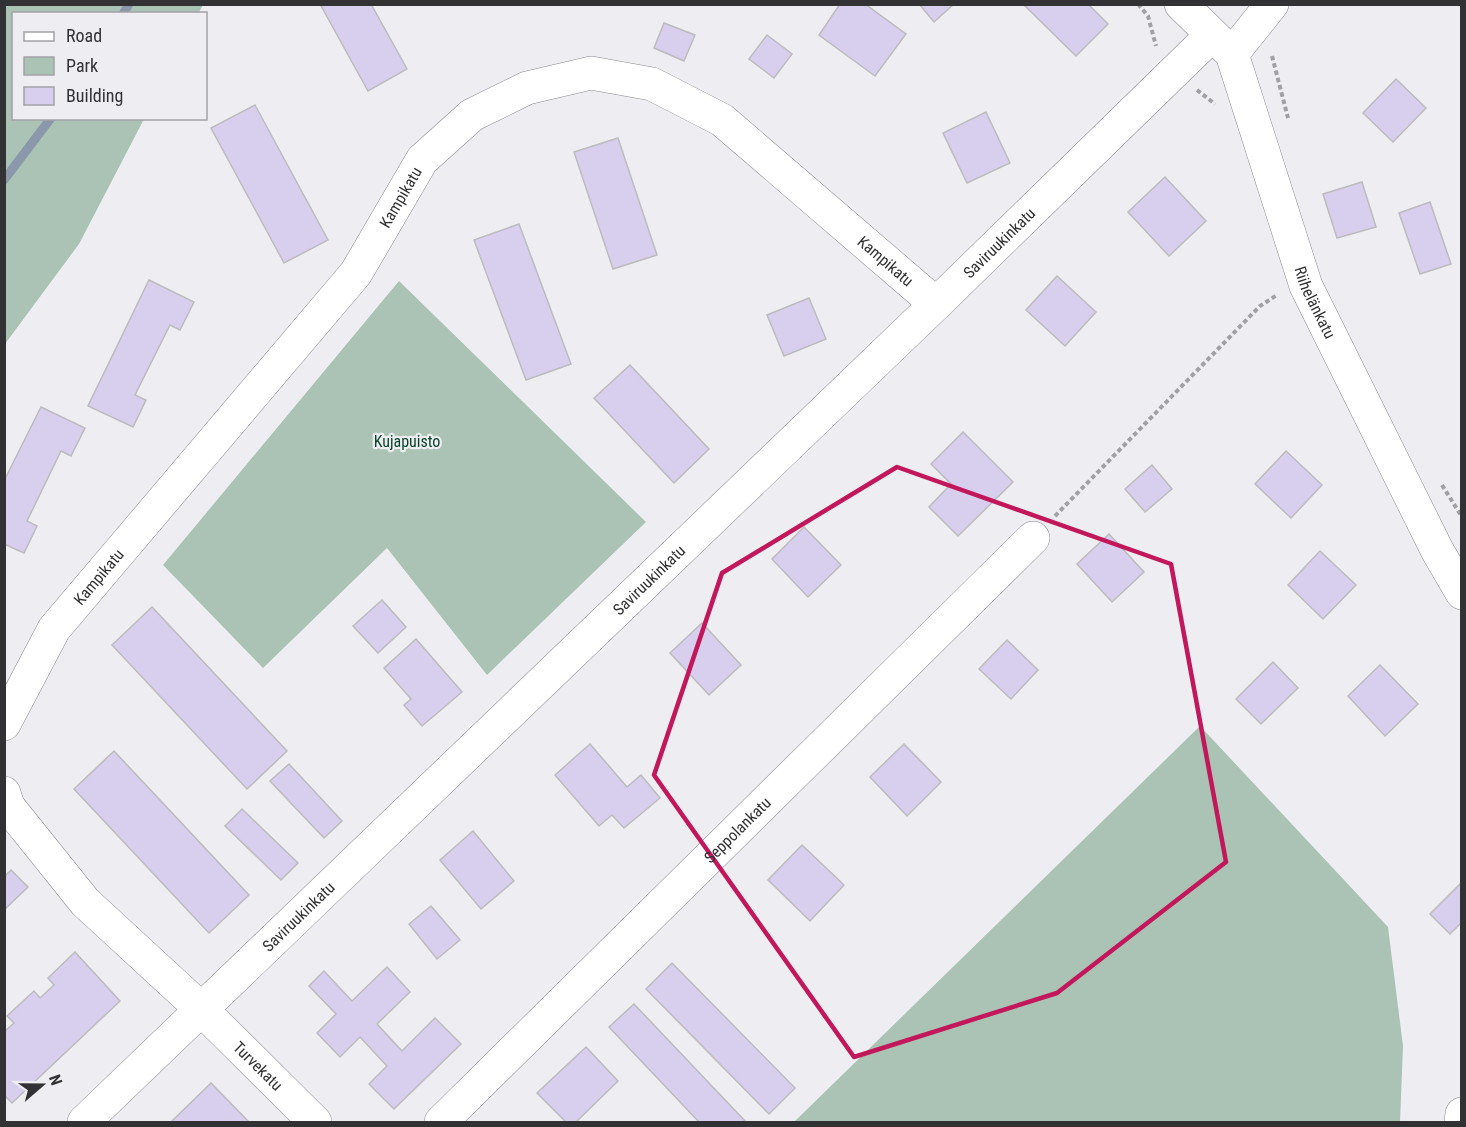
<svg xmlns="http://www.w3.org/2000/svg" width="1466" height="1127" font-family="'Roboto Condensed',sans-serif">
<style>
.green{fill:#aac3b4}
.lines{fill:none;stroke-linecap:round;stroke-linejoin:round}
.stream{stroke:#8b97ab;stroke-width:9}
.building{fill:#d8cfef;stroke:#bcbbbe;stroke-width:1.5}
.minor-casing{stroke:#8a8b8f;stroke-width:34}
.path{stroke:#a1a1a4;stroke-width:4;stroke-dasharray:4.5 3;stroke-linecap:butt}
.minor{stroke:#fff;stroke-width:33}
.marked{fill:none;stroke:#c2185b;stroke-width:4.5;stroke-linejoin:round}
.labels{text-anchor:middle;stroke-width:4.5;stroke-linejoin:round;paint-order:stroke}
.street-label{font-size:16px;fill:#323234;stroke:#eeeef2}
.park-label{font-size:16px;fill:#09442a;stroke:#eeeef2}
</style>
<rect width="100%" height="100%" fill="#eeeef2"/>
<!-- green -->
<g class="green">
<polygon points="5,4 203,5 198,14 14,14 14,118 144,119 79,244 5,344"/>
<polygon points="399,281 646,522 487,675 387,548 263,668 163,565"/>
<polygon points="1200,726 1388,927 1403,1046 1400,1122 794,1122"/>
</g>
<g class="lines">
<!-- stream -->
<g class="stream">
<polyline points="123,14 129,4"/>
<polyline points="4,180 51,118"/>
</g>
</g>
<!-- building -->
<g class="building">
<polygon points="320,4 371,4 407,69 368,91"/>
<polygon points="840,4 865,4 906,34 875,76 819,35"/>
<polygon points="919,4 954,4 934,22"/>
<polygon points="1027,4 1088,4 1108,24 1076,56 1025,6"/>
<polygon points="664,23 695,35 684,61 654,48"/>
<polygon points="767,35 792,54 774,78 749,59"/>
<polygon points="1396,79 1426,108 1393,142 1363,113"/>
<polygon points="255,105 328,240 284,263 211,128"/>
<polygon points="986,112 1010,163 967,183 943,133"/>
<polygon points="618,138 657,255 613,269 574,152"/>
<polygon points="1165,177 1206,221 1169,256 1128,212"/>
<polygon points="1362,182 1376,227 1337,238 1323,194"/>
<polygon points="1430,202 1451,264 1420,274 1399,213"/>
<polygon points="519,224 571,364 526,380 474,240"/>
<polygon points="1057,276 1096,312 1065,346 1026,310"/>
<polygon points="149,280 194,302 180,330 170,325 135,395 146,400 133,427 88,406"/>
<polygon points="809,298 826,339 784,356 767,315"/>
<polygon points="630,365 709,449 674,483 594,398"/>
<polygon points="41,407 85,428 71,456 61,451 27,521 37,526 24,553 4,544 4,481"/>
<polygon points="963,432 1013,482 958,536 929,507 951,484 931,464"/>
<polygon points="1286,451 1322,485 1291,518 1255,484"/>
<polygon points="1152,465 1172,489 1145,512 1125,489"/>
<polygon points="804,527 841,565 808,597 772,559"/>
<polygon points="1109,534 1144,572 1112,602 1077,564"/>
<polygon points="1320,551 1356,585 1323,619 1288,585"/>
<polygon points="382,600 406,627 378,653 353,626"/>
<polygon points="152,607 287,751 247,789 112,645"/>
<polygon points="702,623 741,665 709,695 670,653"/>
<polygon points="416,639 462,692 422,726 404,705 411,699 384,668"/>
<polygon points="1007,640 1038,670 1011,699 979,669"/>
<polygon points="1273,662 1298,688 1261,724 1236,699"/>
<polygon points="1380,665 1418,704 1385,736 1348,696"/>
<polygon points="590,744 627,787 641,775 660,798 624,828 612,815 599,826 555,775"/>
<polygon points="904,744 941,782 907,816 870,777"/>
<polygon points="114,751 249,895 209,933 74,789"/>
<polygon points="289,764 342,821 324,838 270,781"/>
<polygon points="242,809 298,863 281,880 225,826"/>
<polygon points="473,831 514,881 481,909 440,860"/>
<polygon points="802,845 844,885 810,921 768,880"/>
<polygon points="11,870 28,887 4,910 4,877"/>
<polygon points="1462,882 1462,922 1450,934 1430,914"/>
<polygon points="431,906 460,940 437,959 409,924"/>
<polygon points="75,952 120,1001 12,1103 4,1095 4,1032 14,1023 7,1016 34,991 40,998 54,985 48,978"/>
<polygon points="672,963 795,1088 769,1114 646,989"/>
<polygon points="387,967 410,992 377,1024 402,1051 435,1018 461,1044 394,1109 369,1084 387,1066 360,1037 340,1057 317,1033 336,1014 309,986 324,971 352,1001"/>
<polygon points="634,1004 746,1122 699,1122 609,1027"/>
<polygon points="586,1047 618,1081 576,1122 566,1122 537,1093"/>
<polygon points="211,1083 249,1122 171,1122"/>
</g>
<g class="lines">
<defs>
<g id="minor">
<polyline points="1181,4 1227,49"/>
<path id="s1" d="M1232,54l74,232 131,264 25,43"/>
<polyline points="1232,54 1272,4"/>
<path id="s2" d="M4,724l50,-95 302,-356 66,-113 50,-45 55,-27 64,-15 61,11 70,36 214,184"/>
<path id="s3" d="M4,793l4,13 77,96 115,106 115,114"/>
<path id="s4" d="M84,1122l852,-818 275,-268"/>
<path id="s5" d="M441,1122l592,-584"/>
<polyline points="1461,1122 1462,1114"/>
</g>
</defs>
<!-- minor casing -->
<use href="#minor" class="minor-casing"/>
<!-- path -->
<g class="path">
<polyline points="1138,4 1148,16 1156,46"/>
<polyline points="1272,56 1288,118"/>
<polyline points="1197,90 1215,104"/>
<polyline points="1442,485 1462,517"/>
<polyline points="1055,516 1260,306 1277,295"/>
</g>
<!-- minor -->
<use href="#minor" class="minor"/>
</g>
<!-- marked area -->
<path class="marked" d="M897,467l274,97 55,298 -169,131 -203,64 -200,-282 68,-202z"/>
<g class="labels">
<!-- street labels -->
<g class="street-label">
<text dy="6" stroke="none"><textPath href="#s2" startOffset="662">Kampikatu</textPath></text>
<text dy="6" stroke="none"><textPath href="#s4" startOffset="1269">Saviruukinkatu</textPath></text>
<text dy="6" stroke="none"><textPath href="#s2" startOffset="1256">Kampikatu</textPath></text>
<text dy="6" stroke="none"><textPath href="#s1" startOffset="262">Riihelänkatu</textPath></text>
<text dy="6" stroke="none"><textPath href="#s2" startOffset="176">Kampikatu</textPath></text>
<text dy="6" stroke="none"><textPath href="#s4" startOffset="783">Saviruukinkatu</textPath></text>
<text dy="6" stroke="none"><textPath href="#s5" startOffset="416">Seppolankatu</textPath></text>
<text dy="6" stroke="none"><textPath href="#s4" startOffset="297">Saviruukinkatu</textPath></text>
<text dy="6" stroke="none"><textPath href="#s3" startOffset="375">Turvekatu</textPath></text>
</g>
<!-- park labels -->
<g class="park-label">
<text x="407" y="447">Kujapuisto</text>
</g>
</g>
<!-- border -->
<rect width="1466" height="1127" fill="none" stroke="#323234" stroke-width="12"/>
<!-- legend -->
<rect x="12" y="12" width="195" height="108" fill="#eeeef2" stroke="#a3a3a6" stroke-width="1.5"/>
<rect x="24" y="32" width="30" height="9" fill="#ffffff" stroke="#a3a3a6" stroke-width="1.5"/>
<text x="66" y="42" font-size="18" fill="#323234">Road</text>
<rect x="24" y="57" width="30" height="18" fill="#aac3b4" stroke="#a3a3a6" stroke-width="1.5"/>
<text x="66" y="72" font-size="18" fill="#323234">Park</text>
<rect x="24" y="87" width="30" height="18" fill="#d8cfef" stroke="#a3a3a6" stroke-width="1.5"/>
<text x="66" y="102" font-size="18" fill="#323234">Building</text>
<!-- north arrow -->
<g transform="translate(42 1085) rotate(70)" stroke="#eeeef2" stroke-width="4.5" paint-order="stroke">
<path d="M0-4.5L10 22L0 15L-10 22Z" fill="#323234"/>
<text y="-9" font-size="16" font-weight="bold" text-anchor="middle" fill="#323234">N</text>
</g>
</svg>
